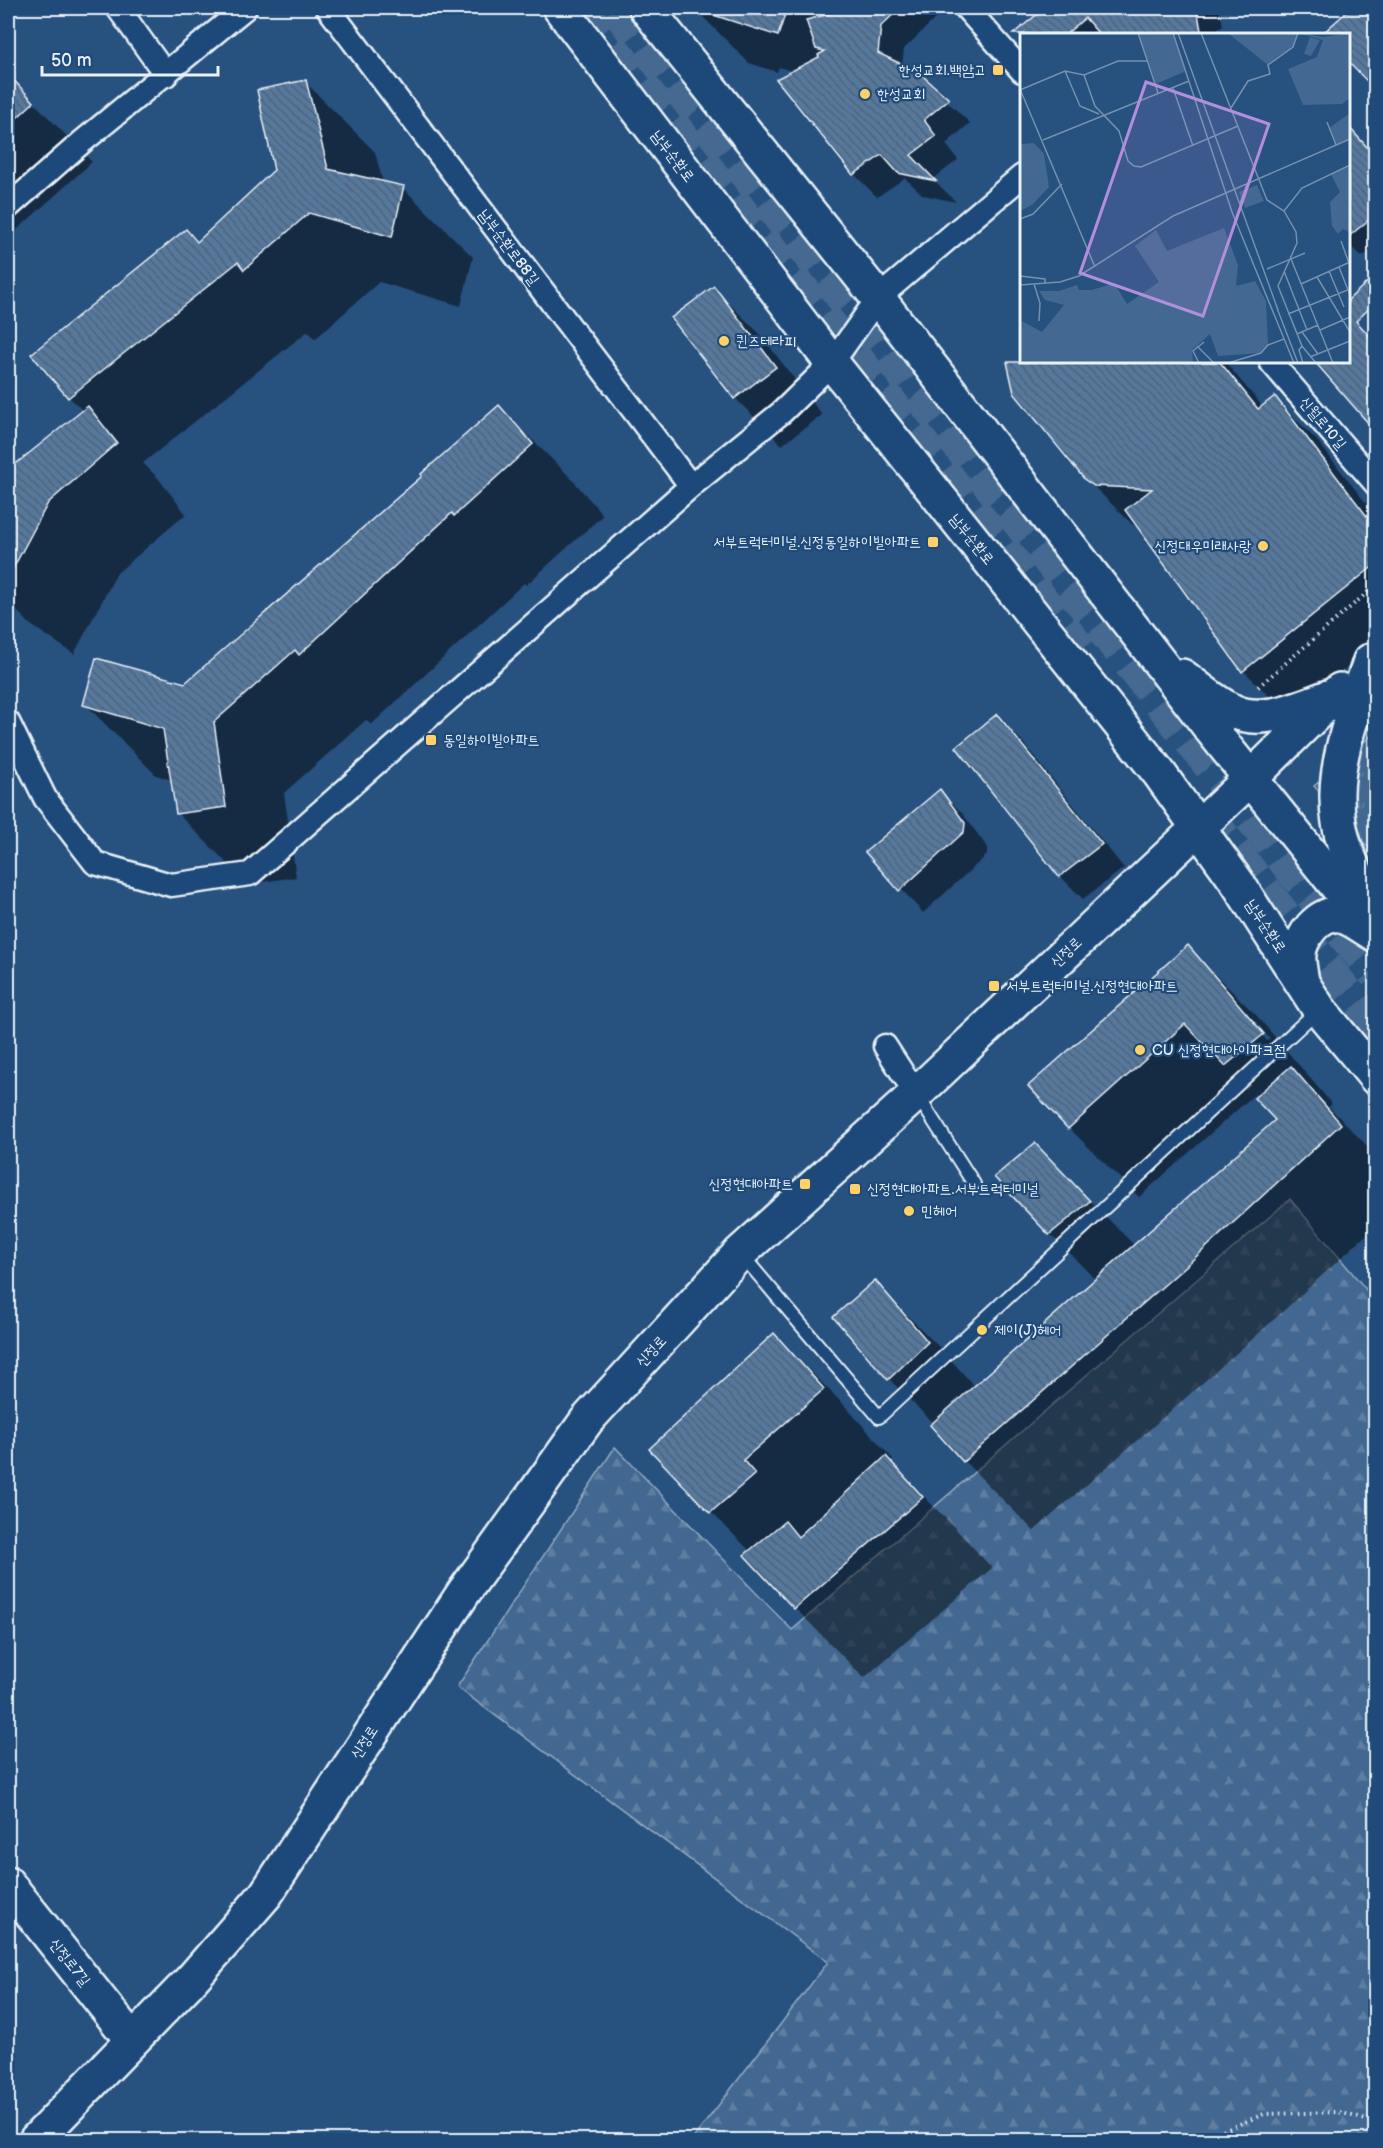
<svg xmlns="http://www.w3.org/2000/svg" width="1383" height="2148" font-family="'Balsamiq Sans','Poor Story',sans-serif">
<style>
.grass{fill:url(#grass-tufts);stroke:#96acc4;stroke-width:1.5}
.forest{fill:url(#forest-firs);stroke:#96acc4;stroke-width:1.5}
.shadow{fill:#0007;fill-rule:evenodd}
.building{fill:url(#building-back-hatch);stroke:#e8f1f8;stroke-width:1.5}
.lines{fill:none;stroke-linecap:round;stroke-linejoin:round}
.primary-tunnel{stroke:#446991;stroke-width:33;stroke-dasharray:33 16;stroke-linecap:butt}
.lane-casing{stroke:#e8f1f8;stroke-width:16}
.street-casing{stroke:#e8f1f8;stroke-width:27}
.secondary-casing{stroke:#e8f1f8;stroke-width:38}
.primary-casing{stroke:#e8f1f8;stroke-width:38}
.path{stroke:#e8f1f8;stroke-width:4;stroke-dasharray:1.5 4.5;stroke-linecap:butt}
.lane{stroke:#1f4a7a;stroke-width:12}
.street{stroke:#1f4a7a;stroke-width:22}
.secondary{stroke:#1f4a7a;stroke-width:33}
.primary{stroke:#1f4a7a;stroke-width:33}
.poi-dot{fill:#ffd166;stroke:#1f4a7a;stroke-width:2}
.labels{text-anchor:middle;stroke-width:4.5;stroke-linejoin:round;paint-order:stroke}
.poi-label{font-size:15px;fill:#e8f1f8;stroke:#1f4a7a;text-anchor:start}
.street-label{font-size:15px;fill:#e8f1f8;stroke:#1f4a7a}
.inset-road{fill:none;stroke:#7491af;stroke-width:1.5}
.view{fill:#b28edc;fill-opacity:0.15;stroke:#b28edc;stroke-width:3}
.inset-edge{fill:none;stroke:#e8f1f8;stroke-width:3}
</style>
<defs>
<pattern id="grass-tufts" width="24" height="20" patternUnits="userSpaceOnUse" patternTransform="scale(1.5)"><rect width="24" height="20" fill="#436891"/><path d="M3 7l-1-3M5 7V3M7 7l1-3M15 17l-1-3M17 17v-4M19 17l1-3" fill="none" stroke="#5e7ea1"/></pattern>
<pattern id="forest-firs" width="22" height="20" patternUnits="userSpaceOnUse" patternTransform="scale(1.5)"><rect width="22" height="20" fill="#436891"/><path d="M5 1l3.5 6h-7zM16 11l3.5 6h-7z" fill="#5e7ea1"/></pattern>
<pattern id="building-back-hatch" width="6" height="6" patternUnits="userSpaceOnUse" patternTransform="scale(1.5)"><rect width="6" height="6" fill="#57789d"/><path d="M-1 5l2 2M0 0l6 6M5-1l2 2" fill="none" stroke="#4f6278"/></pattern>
</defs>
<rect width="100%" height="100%" fill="#27517f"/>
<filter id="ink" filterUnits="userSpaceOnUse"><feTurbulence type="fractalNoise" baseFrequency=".0167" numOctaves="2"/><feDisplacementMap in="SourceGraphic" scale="12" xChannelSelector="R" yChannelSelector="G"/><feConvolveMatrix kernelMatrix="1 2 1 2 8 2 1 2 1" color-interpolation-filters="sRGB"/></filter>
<g filter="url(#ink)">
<!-- grass -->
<polygon class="grass" points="1375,732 1375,855 1314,786"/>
<!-- forest -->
<polygon class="forest" points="1290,1199 1375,1300 1375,2140 692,2140 828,1962 457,1687 615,1447 792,1630"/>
<!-- shadow -->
<g class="shadow">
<polygon points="705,8 817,8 826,17 858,8 937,8 941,13 904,49 902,66 917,73 970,123 946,144 958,160 933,179 956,202 923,195 905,178 877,197 854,174 794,72 779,67 777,72 749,63 702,16"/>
<polygon points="1009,8 1219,8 1223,25 1217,29 1218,34 1027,34 1022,29 1039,14 1016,15"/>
<polygon points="1354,8 1376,8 1376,88 1348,34 1324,34"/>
<polygon points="8,76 92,162 8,238"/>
<polygon points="305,82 375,152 383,183 403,188 473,257 461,306 379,282 315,339 308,331 143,463 158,478 186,514 117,573 74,654 31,625 8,602 8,472 84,412 69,397 186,231 198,243 276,170"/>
<polygon points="1348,126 1376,157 1376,246 1362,257 1348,244"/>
<polygon points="713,288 760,334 822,415 782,445 735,398 673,318"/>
<polygon points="1022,358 1022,362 1225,362 1263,407 1275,398 1319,443 1376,516 1376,645 1288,715 1244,671 1142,530 1132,524 1086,479 1010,367"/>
<polygon points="499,407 570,477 603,515 526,585 524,583 371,725 366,720 284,793 296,877 248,884 177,813 172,780 156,775 85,704 185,685 424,476"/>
<polygon points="997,716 1020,739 1124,868 1083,899 1060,876 958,747"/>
<polygon points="940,791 963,814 987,847 987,855 923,913 868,852"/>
<path d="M1187,947l70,69 75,88 -3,3 47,48v71l-119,109 -223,196 -70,-70 -30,-37 -45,-45 -54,-62 39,-35 70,70 31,35 121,-107 -46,-46 -15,-89 100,101 142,-126 -22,-26 -116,103 -70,-69zM1249,1019h4l17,20 -3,2z"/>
<polygon points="774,1335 844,1405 893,1459 890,1462 955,1528 992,1568 864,1678 795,1608 750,1551 711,1512"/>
</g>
<!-- building -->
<g class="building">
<polygon points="702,8 787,8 778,36 701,11"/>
<polygon points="852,8 900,8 881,26 878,53 918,72 949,99 924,120 936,136 911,155 936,181 898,173 882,155 853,175 776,79 819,57 818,55 825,51 816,49 806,20"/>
<polygon points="1045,8 1197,8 1201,31 1184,34 1099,34 1085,18 1066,34 1013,34"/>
<polygon points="1351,8 1376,8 1376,90 1348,62 1348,34 1322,34"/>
<polygon points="8,74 34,102 8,126"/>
<polygon points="306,80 328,169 404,186 392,237 309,213 244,270 238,262 68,398 31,354 186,229 197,242 274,170 257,90"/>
<polygon points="1348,126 1376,157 1376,214 1348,237"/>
<polygon points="1376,274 1376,302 1356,321 1376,343 1376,432 1315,362 1348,362 1348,300"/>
<polygon points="714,286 776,367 734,399 671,318"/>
<polygon points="1007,362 1220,362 1258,409 1275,396 1376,528 1376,564 1242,672 1125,510 1152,489 1094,486 1085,480 1014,393"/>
<polygon points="499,405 533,444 454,516 452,513 299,655 295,650 214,722 226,807 176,814 163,729 83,705 96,658 185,683 422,476 421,474"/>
<polygon points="88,406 117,443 48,503 8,578 8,470"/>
<polygon points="997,714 1102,844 1059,877 956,747"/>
<polygon points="940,789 965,823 964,832 899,891 865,852"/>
<polygon points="1188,945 1264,1034 1225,1066 1185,1024 1068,1129 1028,1086"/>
<polygon points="1291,1066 1341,1124 1187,1265 963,1462 930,1425 1275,1120 1254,1098"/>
<polygon points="1035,1143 1090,1201 1049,1235 994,1177"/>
<polygon points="875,1280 928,1342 888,1380 833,1317"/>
<polygon points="774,1333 824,1389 743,1460 755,1474 710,1513 649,1449"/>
<polygon points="886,1456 923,1497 794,1609 744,1555 785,1521 798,1537"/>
</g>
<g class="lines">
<!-- primary-tunnel -->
<g class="primary-tunnel">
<polyline points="581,8 856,357 1081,650"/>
<polyline points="615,8 1297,877 1376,975"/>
<polyline points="1205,812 1275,903 1376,1028"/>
</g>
<defs>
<g id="lane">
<polyline points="917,1095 974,1184"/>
<polyline points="741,1254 879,1417 1319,1009"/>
</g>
<g id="street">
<polyline points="118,8 166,75"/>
<polyline points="328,8 691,486"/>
<polyline points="966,8 1022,71"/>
<polyline points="8,207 82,142 245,8"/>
<polyline points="1271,362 1376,484"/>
<polyline points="8,722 45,798 95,863 171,885 250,874 691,486 782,412 832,363 878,298 1022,176"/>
<polyline points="885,1046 916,1094"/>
</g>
<g id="secondary">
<polyline points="8,1884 132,2040"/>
<polyline points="36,2140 191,1980 266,1894 464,1592 587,1420 740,1253 916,1094 1251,778 1340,690"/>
</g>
<g id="primary">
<polyline points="560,8 832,363 1159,773 1237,882 1319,1009 1376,1078"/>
<polyline points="646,8 878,298 1214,733 1376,935"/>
<path d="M1370,661c-31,95 -58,154 6,245"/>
<path d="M1182,676c17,12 33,27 51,35 31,15 72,-6 101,-16"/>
<path d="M1302,982c-1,-8 -4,-19 -3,-28 1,-16 20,-43 39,-39 12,2 23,11 33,17"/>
</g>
</defs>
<!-- lane casing -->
<use href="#lane" class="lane-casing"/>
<!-- street casing -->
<use href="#street" class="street-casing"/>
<!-- secondary casing -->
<use href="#secondary" class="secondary-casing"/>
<!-- primary casing -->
<use href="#primary" class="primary-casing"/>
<!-- path -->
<g class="path">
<polyline points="1258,687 1376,585"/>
<polyline points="1201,2140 1264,2114 1339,2112 1376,2123"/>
</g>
<!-- lane -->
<use href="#lane" class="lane"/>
<!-- street -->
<use href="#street" class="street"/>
<!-- secondary -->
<use href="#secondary" class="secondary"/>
<!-- primary -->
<use href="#primary" class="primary"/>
</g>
</g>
<!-- markers -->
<g class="poi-dot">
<rect x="992" y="64" width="12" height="12" rx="3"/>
<circle cx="865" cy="94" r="6"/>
<circle cx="724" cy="341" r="6"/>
<rect x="927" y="536" width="12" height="12" rx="3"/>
<circle cx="1263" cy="546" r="6"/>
<rect x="425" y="734" width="12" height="12" rx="3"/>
<rect x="988" y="980" width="12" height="12" rx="3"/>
<circle cx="1140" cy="1050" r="6"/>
<rect x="799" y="1178" width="12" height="12" rx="3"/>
<rect x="849" y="1183" width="12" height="12" rx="3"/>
<circle cx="909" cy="1211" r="6"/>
<circle cx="982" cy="1330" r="6"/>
</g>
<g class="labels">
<!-- poi labels -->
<g class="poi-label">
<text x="986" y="75" text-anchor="end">한성교회.백암고</text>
<text x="877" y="99">한성교회</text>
<text x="736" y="346">퀸즈테라피</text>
<text x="921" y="547" text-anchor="end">서부트럭터미널.신정동일하이빌아파트</text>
<text x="1251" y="551" text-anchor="end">신정대우미래사랑</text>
<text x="443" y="745">동일하이빌아파트</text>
<text x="1006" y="991">서부트럭터미널.신정현대아파트</text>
<text x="1152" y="1055">CU 신정현대아이파크점</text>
<text x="793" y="1189" text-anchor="end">신정현대아파트</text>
<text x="867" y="1194">신정현대아파트.서부트럭터미널</text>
<text x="921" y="1216">민헤어</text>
<text x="994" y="1335">제이(J)헤어</text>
</g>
<!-- street labels -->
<g class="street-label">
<text transform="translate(673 156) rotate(53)" y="5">남부순환로</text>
<text transform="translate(509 247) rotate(53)" y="5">남부순환로88길</text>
<text transform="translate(1323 423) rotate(50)" y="5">신월로10길</text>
<text transform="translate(972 539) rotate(51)" y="5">남부순환로</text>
<text transform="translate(1266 926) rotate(57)" y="5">남부순환로</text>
<text transform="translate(1066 952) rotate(-43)" y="5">신정로</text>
<text transform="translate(651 1351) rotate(-47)" y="5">신정로</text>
<text transform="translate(364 1742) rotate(-57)" y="5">신정로</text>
<text transform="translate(70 1962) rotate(52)" y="5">신정로7길</text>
</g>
</g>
<!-- overview -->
<g transform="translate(1020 33)">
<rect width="330" height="330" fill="#27517f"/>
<path d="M153,0l13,38 -30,13 -18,-50zM237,152l7,16 -19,7 -6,-16z" fill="#436891"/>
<path d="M278,0l-5,14 -25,18 -39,-31zM279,0l24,4 27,-4v65l-8,6 -39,1 -15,-36 29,-12 6,-17zM330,80v26l-14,6 -7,-17zM14,110l10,11 5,33 -17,18 -12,6v-67zM330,132v67l-7,-3 -5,5 -6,-8 -2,-24 10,-10 -9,-18zM204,195l14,37 -2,21 19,-5 11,20 2,44 -7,8 -43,3 -8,-22 -18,16 1,13h-173v-43l22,12 22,-27 -19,-5 -6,-9h20l18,-6 2,5h13l22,-7 13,21 32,-22 -24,-36 21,-16 11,21z" fill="#436891"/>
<path d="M290,4l10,3 -9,16 -7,-2z" fill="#436891"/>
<path class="inset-road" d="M118,0l20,60M153,0l59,179 62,151M158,0l100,277M181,0l66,167 17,11 12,21 1,11 -19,43 24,60 14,17M45,38l15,35 19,8M64,42l11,31 24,25 9,30 6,5 7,1 97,-41M153,55l20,58M0,56l75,178M0,57l45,-19 19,4 34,-14h29M211,75l17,-27 22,-7 -2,-9 25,-18 5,-14M307,89l9,23M23,107l146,-59M220,170l7,-19M264,178l18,-23 48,-23M0,186l13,-5 29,-30M321,208l9,25M271,226l42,104M319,234l11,28M247,236l38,-16M264,238l23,59M309,238l15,36M0,243l25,3v4M297,244l33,55M14,251l6,19 -1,18M281,251l49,-22M0,252l40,-3 19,-6 94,-60 177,-77M257,275l21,55M268,281l62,-25M300,297l30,-13M282,299l16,22M277,301l21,-9M177,313l17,17M282,313l-3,4 4,13M290,324l40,-16M179,330l-6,-12 11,-9M208,330l33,-10 7,-8 16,-6"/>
<path class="view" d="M126,49l123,42 -66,192 -123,-43z"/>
<rect width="330" height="330" class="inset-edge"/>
</g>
<!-- margin -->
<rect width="1383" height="2148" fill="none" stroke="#1f4a7a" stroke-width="30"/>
<rect x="15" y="15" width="1353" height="2118" fill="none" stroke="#e8f1f8" stroke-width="2" filter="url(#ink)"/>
<!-- scale -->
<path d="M42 66v9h176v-9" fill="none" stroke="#e8f1f8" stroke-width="3"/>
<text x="51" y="66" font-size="18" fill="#e8f1f8" stroke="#1f4a7a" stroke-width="4.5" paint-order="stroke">50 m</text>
</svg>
